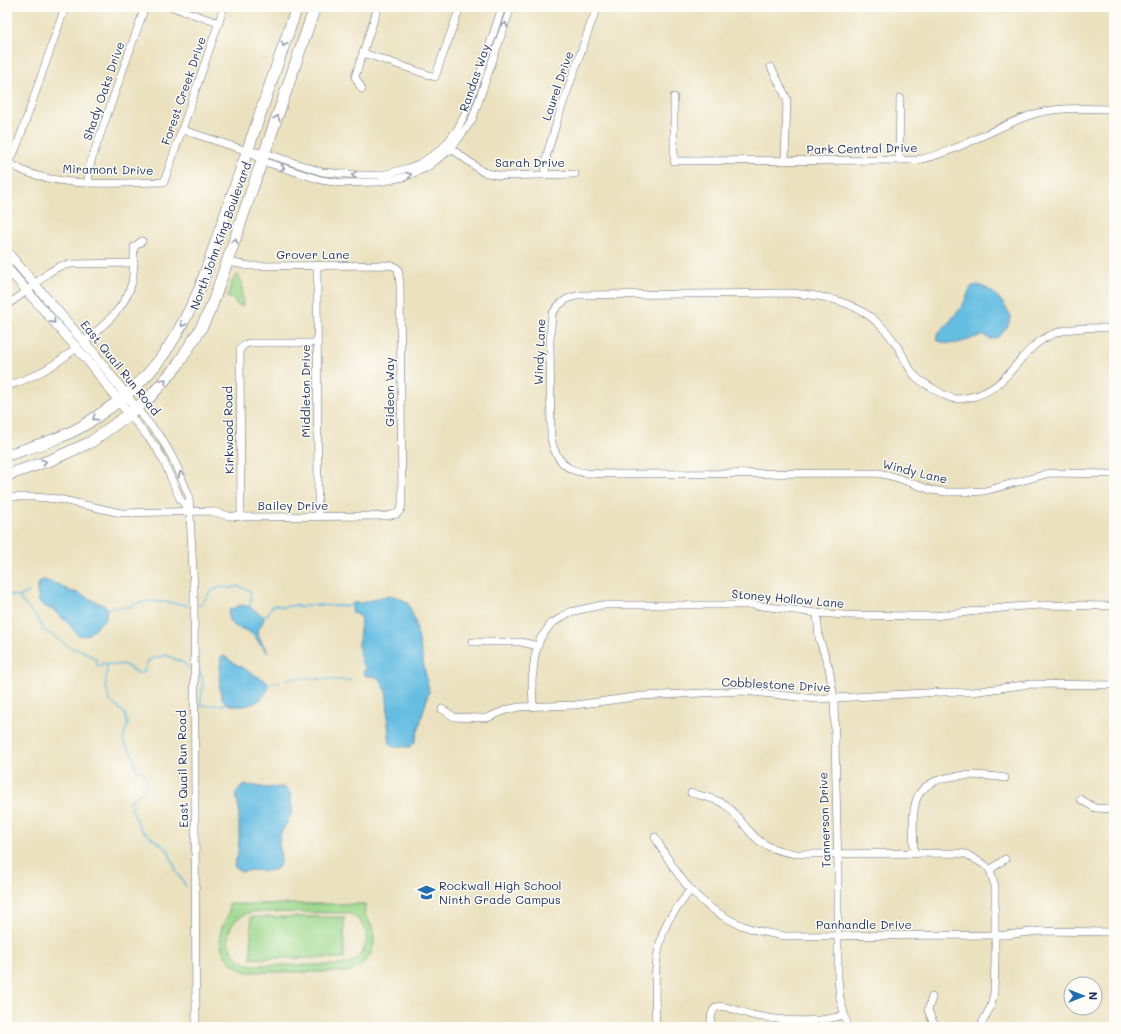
<svg xmlns="http://www.w3.org/2000/svg" width="1121" height="1034" font-family="Mali,sans-serif">
<style>
.green{fill:#9dd88b;stroke:#5c8474;fill-rule:evenodd}
.water{fill:#65bde2;stroke:#4076a0}
.lines{fill:none;stroke-linecap:round;stroke-linejoin:round}
.stream{stroke:#65bde2;stroke-width:1.5}
.minor-casing{stroke:#646d80;stroke-width:8}
.tertiary-casing{stroke:#646d80;stroke-width:10}
.primary-casing{stroke:#646d80;stroke-width:12}
.minor{stroke:#fff;stroke-width:7}
.tertiary{stroke:#fff;stroke-width:9}
.primary{stroke:#fff;stroke-width:11}
.oneway{stroke:#8d97ae}
.labels{text-anchor:middle;stroke-width:3;stroke-linejoin:round;paint-order:stroke}
.street-label{font-size:12px;fill:#1b2f5e;stroke:#fdfcf7}
.poi-label{font-size:12px;fill:#1b2f5e;stroke:#fdfcf7;text-anchor:start}
</style>
<rect width="100%" height="100%" fill="#fdfcf7"/>
<filter id="ink" filterUnits="userSpaceOnUse"><feTurbulence type="fractalNoise" baseFrequency=".025" numOctaves="2"/><feDisplacementMap in="SourceGraphic" scale="8" xChannelSelector="R" yChannelSelector="G"/><feConvolveMatrix kernelMatrix="1 2 1 2 8 2 1 2 1" color-interpolation-filters="sRGB"/></filter>
<filter id="wash" filterUnits="userSpaceOnUse"><feTurbulence type="fractalNoise" baseFrequency=".012" numOctaves="4" result="noise"/><feDisplacementMap in="SourceGraphic" scale="16" xChannelSelector="R" yChannelSelector="G"/><feGaussianBlur stdDeviation="0.9" result="paint"/><feColorMatrix in="noise" values="0 0 0 0 0 0 0 0 0 0 0 0 0 0 0 0 0 1.4 0 .05"/><feComposite in="paint" operator="in"/></filter>
<g filter="url(#wash)">
<rect width="100%" height="100%" fill="#ebe1be"/>
<!-- green -->
<g class="green">
<polygon points="238,275 242,283 243,306 237,305 233,299 227,297 233,279"/>
<path d="M229,904h136c0,4 -1,9 1,13 2,3 5,6 6,11 7,20 -5,38 -24,44h-101c-19,-6 -32,-25 -25,-45 4,-11 7,-9 7,-23zM253,912l95,1c27,12 23,45 -5,52h-90c-33,-7 -33,-47 0,-53z"/>
<rect x="251" y="917" width="93" height="41"/>
</g>
<!-- water -->
<g class="water">
<path d="M978,285c13,4 21,12 28,23 2,3 4,5 4,9 1,7 -10,23 -19,22 -2,0 -6,-3 -8,-4 -16,4 -30,14 -46,5v-6c10,-9 19,-19 27,-31 3,-6 4,-12 8,-17z"/>
<polygon points="44,580 60,585 69,591 78,593 107,607 106,618 103,621 89,634 82,636 78,635 66,621 53,610 42,605 39,602 37,591 38,585 40,581"/>
<path d="M394,596l6,2 8,5 7,18 14,70 -14,51 -5,5h-17l-3,-3c-1,-9 -2,-17 -2,-25 -1,-16 2,-46 -22,-43l-3,-3 3,-5c-11,-11 -6,-33 -5,-48l-2,-5 -7,-2v-10h10l19,-6z"/>
<path d="M241,605l9,2 14,10c0,7 -7,11 -7,17l6,10 5,9 -16,-19c-9,-8 -27,-4 -23,-24z"/>
<path d="M224,656l10,7 33,19 1,6c-2,4 -4,9 -9,12 -8,7 -28,9 -35,1 -7,-7 -4,-34 -3,-44z"/>
<polygon points="244,785 257,786 265,788 284,787 290,793 292,809 292,813 280,835 279,844 281,860 278,868 274,870 262,871 253,870 241,872 234,866 238,854 239,840 239,808 236,796 237,791"/>
</g>
<g class="lines">
<!-- stream -->
<g class="stream">
<polyline points="7,594 19,597 24,604 36,616 44,630 71,648 83,651 97,660 97,666 100,667 103,663 115,665 123,664 138,673 143,673 149,660 166,655 184,663 189,669"/>
<polyline points="19,597 29,592"/>
<polyline points="198,605 202,604 211,591 221,587 230,588 238,586 250,591 251,598 249,608"/>
<polyline points="105,608 129,607 134,604 152,601 182,604 188,606"/>
<polyline points="263,617 268,614 272,606 276,605 284,607 296,605 301,608 305,605 352,606"/>
<polyline points="107,664 106,687 110,701 125,714 128,725 125,731 123,741 133,755 136,769 143,772 146,776"/>
<path d="M198,669c9,11 2,24 3,36 8,2 15,-1 23,0l2,-2"/>
<path d="M287,679c21,-3 42,2 64,1"/>
<polyline points="266,685 280,682"/>
<polyline points="146,783 145,790 129,802 140,829 168,850 177,873 186,886"/>
</g>
</g>
</g>
<g filter="url(#ink)">
<g class="lines">
<defs>
<g id="minor">
<polyline points="172,7 219,23"/>
<polyline points="363,53 435,77 460,7"/>
<polyline points="771,67 787,99 785,161"/>
<polyline points="362,89 355,77 378,7"/>
<path d="M674,97v64l243,-1c42,-8 75,-32 114,-45 27,-9 56,-6 83,-6"/>
<polyline points="183,130 247,151 265,153 322,172 358,175 382,175 409,168 421,163 439,151 446,144 457,130 464,116 481,71 502,7"/>
<polyline points="448,146 483,172 501,176 575,174"/>
<polyline points="248,151 262,161 321,180 341,183 379,182 404,177 426,168 451,149 472,120 511,7"/>
<polyline points="899,160 900,98"/>
<path d="M7,162c8,4 16,10 25,12 42,14 89,8 132,8l60,-175"/>
<polyline points="7,162 14,153 18,143 65,7"/>
<polyline points="545,175 547,154 559,115 591,23 598,7"/>
<polyline points="88,183 89,172 91,161 145,7"/>
<polyline points="317,265 318,516"/>
<polyline points="7,305 27,291 48,273 60,266 71,264 134,263"/>
<path d="M1114,328c-21,0 -44,-2 -63,7 -34,15 -41,54 -80,62 -5,1 -10,2 -15,2 -8,-1 -16,-6 -22,-10 -6,-4 -13,-7 -18,-12 -8,-8 -11,-19 -17,-28 -5,-8 -12,-18 -19,-24 -24,-24 -58,-30 -90,-32l-211,2 -12,4 -9,7 -6,8 -2,26 1,99c9,38 32,34 65,35l262,-1 17,4 36,13 15,2h19l20,-1 65,-18 64,1"/>
<path d="M84,342c20,-17 42,-34 48,-60 2,-11 2,-23 2,-35l8,-6"/>
<path d="M7,386c26,-8 49,-21 69,-38"/>
<polyline points="136,408 162,439 176,464 189,496 194,590 196,1027"/>
<polyline points="129,414 156,447 164,462 180,499 190,511"/>
<polyline points="7,497 34,497 58,499 121,513 210,511 229,516 241,517 386,516 397,514 401,509 402,503 400,284 398,269 394,266 387,265 250,266 227,262"/>
<polyline points="241,517 240,349 244,345 249,343 317,343"/>
<polyline points="817,613 819,638 829,668 834,699 838,870 838,978 840,999 848,1027"/>
<polyline points="472,642 521,642 538,646"/>
<polyline points="533,706 532,680 535,655 540,639 551,624 570,612 602,605 753,605 817,613 845,615 911,616 934,616 1011,607 1042,605 1114,606"/>
<polyline points="442,709 454,717 479,718 487,718 506,710 519,707 575,705 642,696 743,691 816,699 943,692 972,692 1031,684 1114,685"/>
<path d="M691,793c11,3 23,5 33,11 13,9 21,24 32,34 10,10 27,14 40,16l160,-1 10,1 19,11 5,5 5,16v76l-1,31 -3,13 -11,21"/>
<polyline points="1080,799 1095,808 1114,809"/>
<path d="M655,837c24,43 46,74 94,91 12,4 24,6 36,8l220,-1 35,-4 74,1"/>
<path d="M914,854c0,-17 -3,-37 2,-53 9,-31 64,-27 89,-23"/>
<polyline points="990,870 1005,859"/>
<polyline points="932,997 928,1010 935,1027"/>
<path d="M656,1027c-1,-34 -4,-72 11,-104 6,-11 16,-22 23,-33"/>
<path d="M711,1027c0,-7 -1,-16 6,-20 6,-3 27,6 35,8 29,6 63,9 92,0"/>
</g>
<g id="tertiary">
<polyline points="7,252 96,356 136,408"/>
<polyline points="7,268 89,362 129,414"/>
</g>
<g id="primary">
<path d="M7,455c25,-8 51,-15 74,-28 7,-4 14,-9 21,-14 50,-33 73,-70 98,-125l97,-281"/>
<polyline points="7,475 51,460 91,442 129,414 150,397 177,366 187,350 200,330 211,308 227,262 315,7"/>
</g>
</defs>
<!-- minor casing -->
<use href="#minor" class="minor-casing"/>
<!-- tertiary casing -->
<use href="#tertiary" class="tertiary-casing"/>
<!-- primary casing -->
<use href="#primary" class="primary-casing"/>
<!-- minor -->
<use href="#minor" class="minor"/>
<!-- tertiary -->
<use href="#tertiary" class="tertiary"/>
<!-- primary -->
<use href="#primary" class="primary"/>
</g>
<!-- one-way arrows -->
<defs><path id="oneway-chevron" d="M-2-3.5L2.5 0L-2 3.5" fill="none" stroke-width="1.6" stroke-linecap="round" stroke-linejoin="round"/></defs>
<g class="oneway">
<use href="#oneway-chevron" transform="translate(505 25) rotate(-71)"/>
<use href="#oneway-chevron" transform="translate(284 44) rotate(109)"/>
<use href="#oneway-chevron" transform="translate(277 118) rotate(-71)"/>
<use href="#oneway-chevron" transform="translate(282 168) rotate(18)"/>
<use href="#oneway-chevron" transform="translate(354 175) rotate(-177)"/>
<use href="#oneway-chevron" transform="translate(409 175) rotate(-20)"/>
<use href="#oneway-chevron" transform="translate(235 241) rotate(-71)"/>
<use href="#oneway-chevron" transform="translate(53 321) rotate(49)"/>
<use href="#oneway-chevron" transform="translate(183 324) rotate(120)"/>
<use href="#oneway-chevron" transform="translate(164 381) rotate(-49)"/>
<use href="#oneway-chevron" transform="translate(95 418) rotate(146)"/>
<use href="#oneway-chevron" transform="translate(44 462) rotate(-19)"/>
<use href="#oneway-chevron" transform="translate(181 474) rotate(-114)"/>
</g>
</g>
<!-- icons -->
<defs>
<symbol id="school-bare" viewBox="-9 -9 18 18"><path d="M0-5L7-2L0 1L-7-2ZM-4 1L0 2.5L4 1V4Q0 6-4 4Z" fill="#1f6fb2" stroke="#fdfcf7" stroke-width="2.5" paint-order="stroke"/></symbol>
</defs>
<g fill-rule="evenodd">
<use href="#school-bare" x="414" y="880" width="25" height="25"/>
</g>
<g class="labels">
<!-- street labels -->
<g class="street-label">
<text transform="translate(475 78) rotate(-71)" y="4">Randas Way</text>
<text transform="translate(558 86) rotate(-71)" y="4">Laurel Drive</text>
<text transform="translate(104 91) rotate(-71)" y="4">Shady Oaks Drive</text>
<text transform="translate(184 91) rotate(-71)" y="4">Forest Creek Drive</text>
<text transform="translate(862 149) rotate(-1)" y="4">Park Central Drive</text>
<text x="530" y="167">Sarah Drive</text>
<text transform="translate(108 170) rotate(1)" y="4">Miramont Drive</text>
<text transform="translate(221 236) rotate(-70)" y="4">North John King Boulevard</text>
<text x="313" y="259">Grover Lane</text>
<text transform="translate(540 352) rotate(-88)" y="4">Windy Lane</text>
<text transform="translate(120 368) rotate(51)" y="4">East Quail Run Road</text>
<text transform="translate(306 391) rotate(-90)" y="4">Middleton Drive</text>
<text transform="translate(390 392) rotate(-90)" y="4">Gideon Way</text>
<text transform="translate(229 430) rotate(-91)" y="4">Kirkwood Road</text>
<text transform="translate(915 472) rotate(14)" y="4">Windy Lane</text>
<text x="293" y="510">Bailey Drive</text>
<text transform="translate(788 599) rotate(5)" y="4">Stoney Hollow Lane</text>
<text transform="translate(776 685) rotate(3)" y="4">Cobblestone Drive</text>
<text transform="translate(183 769) rotate(-91)" y="4">East Quail Run Road</text>
<text transform="translate(825 820) rotate(-92)" y="4">Tannerson Drive</text>
<text x="864" y="929">Panhandle Drive</text>
</g>
<!-- poi labels -->
<g class="poi-label">
<text x="439" y="890">Rockwall High School<tspan x="439" dy="14">Ninth Grade Campus</tspan></text>
</g>
</g>
<!-- margin -->
<rect width="1121" height="1034" fill="none" stroke="#fdfcf7" stroke-width="24"/>
<!-- north arrow -->
<g transform="translate(1083 996) rotate(90)"><circle r="19" fill="#fdfcf7" stroke="#a3aaba"/>
<path d="M0-3L7 15L0 10L-7 15Z" fill="#1f6fb2"/>
<text y="-6" font-size="11" font-weight="bold" text-anchor="middle" fill="#1b2f5e">N</text>
</g>
</svg>
